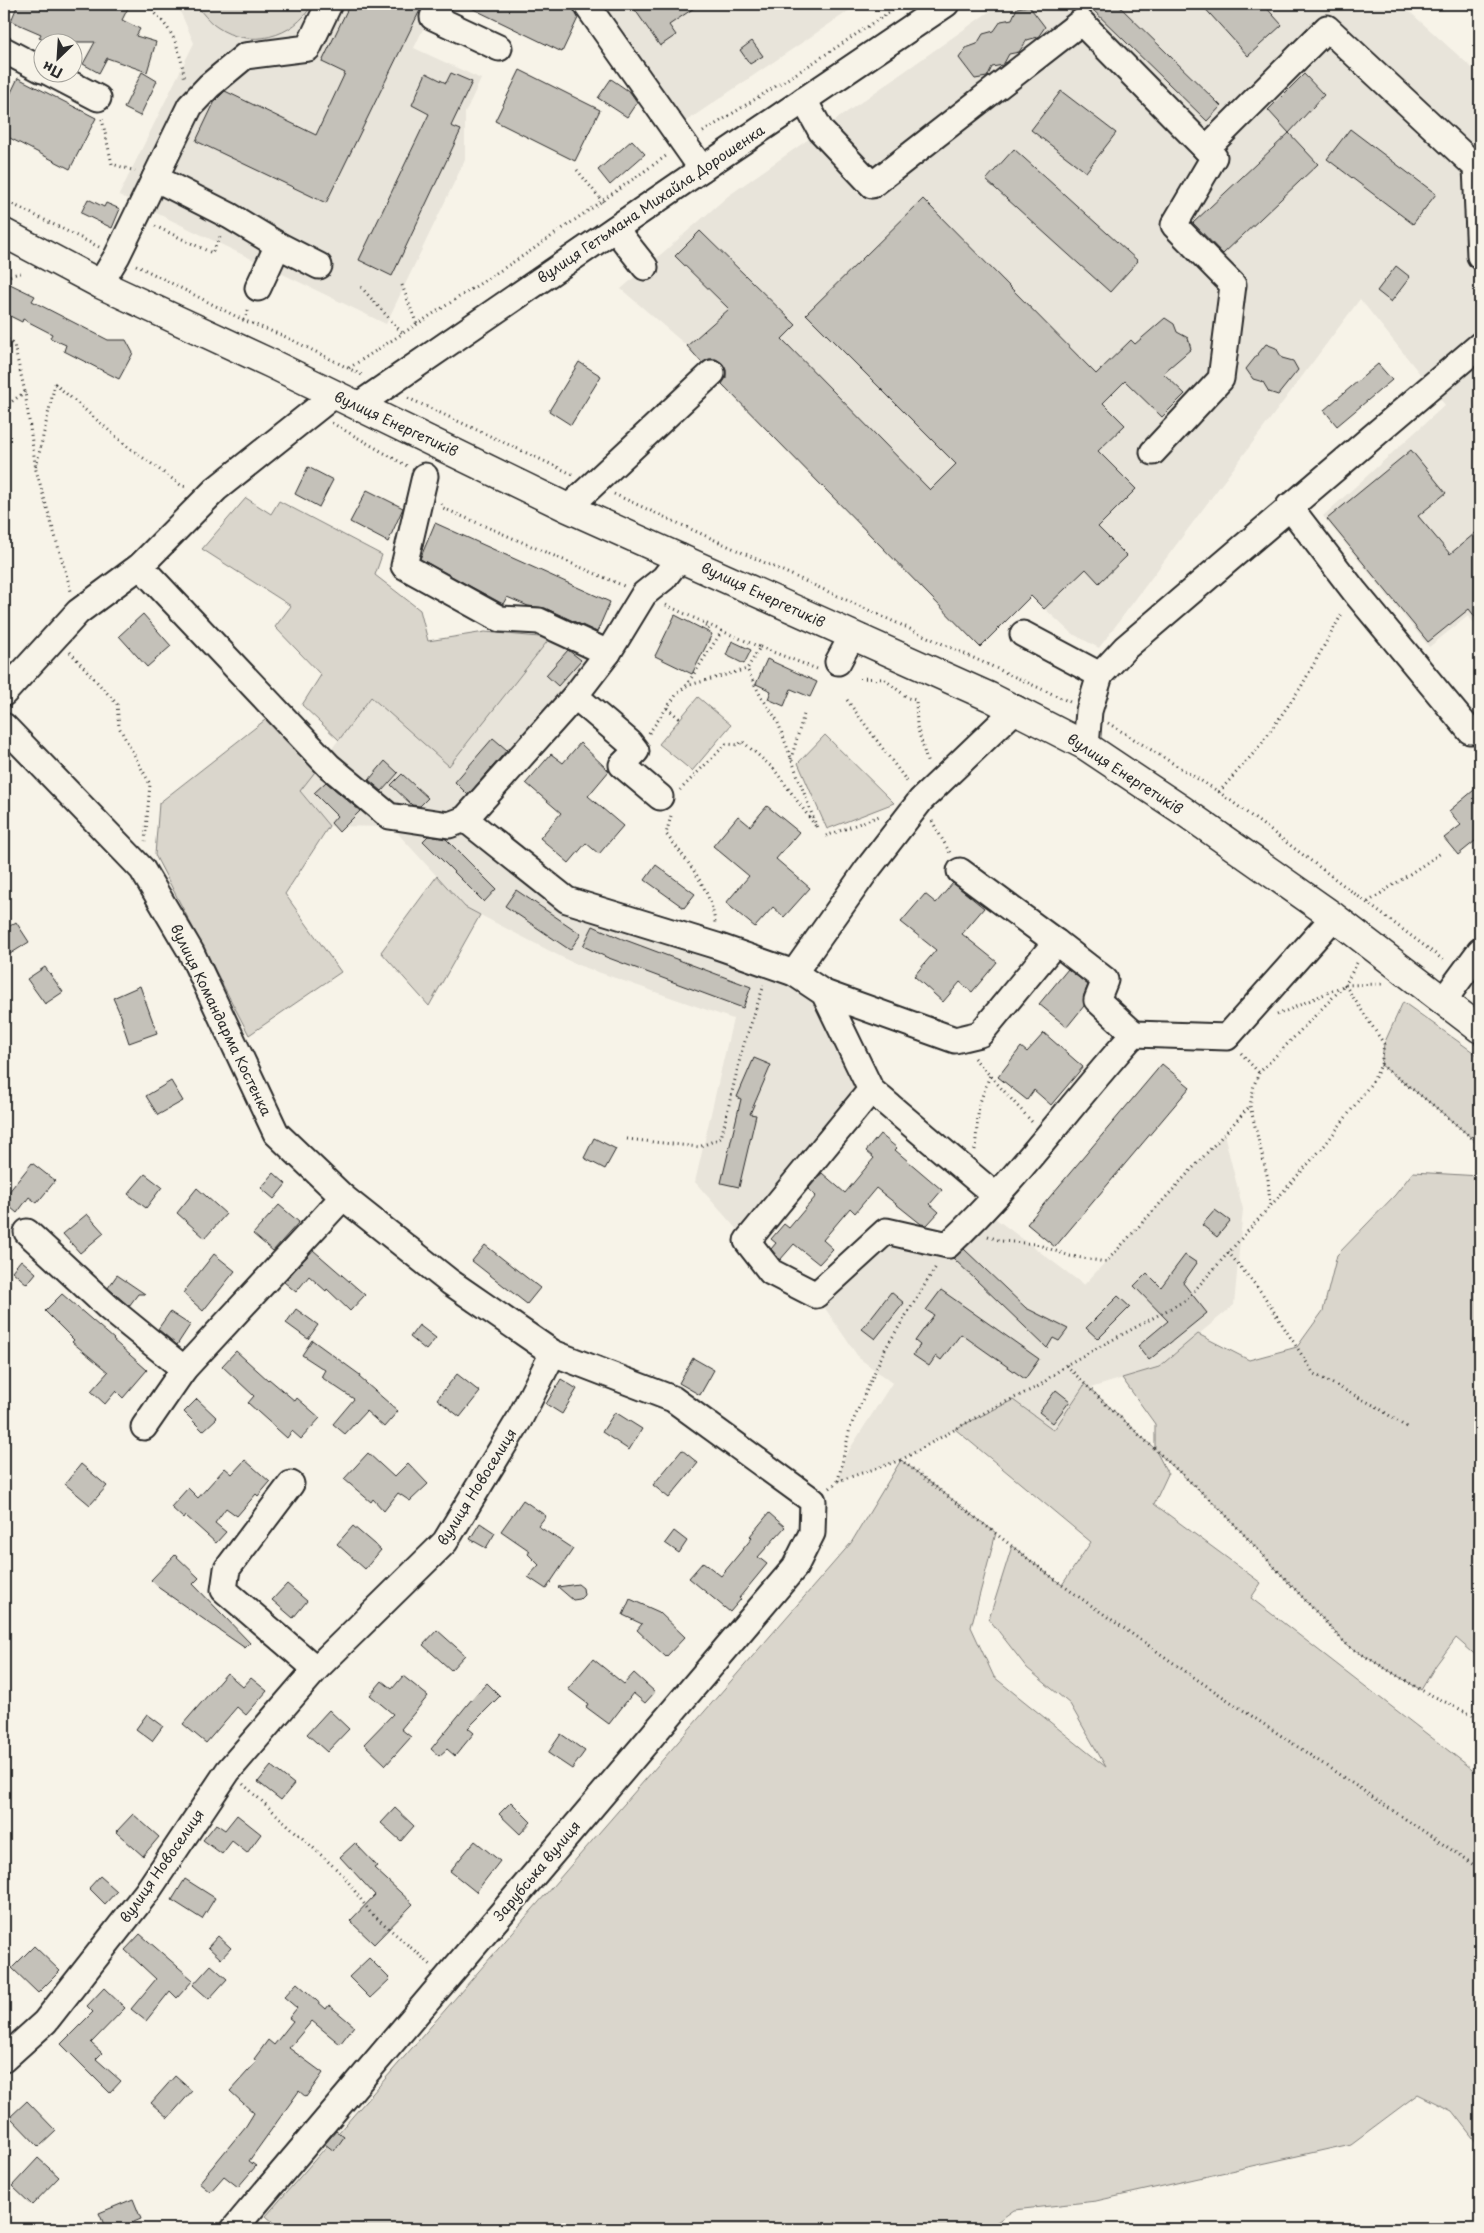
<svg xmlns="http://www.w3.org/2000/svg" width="1484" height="2233" font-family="'Playpen Sans',sans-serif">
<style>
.built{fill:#e8e4da}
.green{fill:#dad6cc;stroke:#82807c}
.building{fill:#c4c1b9;stroke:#2b2b2b}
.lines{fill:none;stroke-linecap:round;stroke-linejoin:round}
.minor-casing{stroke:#2b2b2b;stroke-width:29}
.major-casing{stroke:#2b2b2b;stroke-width:31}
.path{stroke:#2b2b2b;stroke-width:3;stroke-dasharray:1 4;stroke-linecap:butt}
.minor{stroke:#f7f3e8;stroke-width:25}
.major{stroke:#f7f3e8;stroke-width:28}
.labels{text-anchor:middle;stroke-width:4;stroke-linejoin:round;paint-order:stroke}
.street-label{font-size:14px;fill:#2b2b2b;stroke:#f7f3e8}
</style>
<rect width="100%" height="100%" fill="#f7f3e8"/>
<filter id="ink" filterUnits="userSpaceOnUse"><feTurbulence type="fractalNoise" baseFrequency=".02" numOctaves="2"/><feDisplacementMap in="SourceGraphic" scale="10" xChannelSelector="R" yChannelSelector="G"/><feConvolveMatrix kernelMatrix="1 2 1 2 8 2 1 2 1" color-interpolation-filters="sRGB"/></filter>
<g filter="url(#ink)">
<!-- built -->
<g class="built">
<polygon points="177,4 435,4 414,48 481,79 465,113 465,160 386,324 119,195 194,43"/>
<polygon points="602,4 859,4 685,122"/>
<polygon points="1000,4 1401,4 1480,75 1480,630 1468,616 1429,647 1323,516 1445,405 1360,299 1099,648 1071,633 1031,596 980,647 723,385 687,346 621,289 728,196"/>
<polygon points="550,638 590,654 575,696 465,818 567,900 824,993 871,1090 747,1241 695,1182 733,1019 575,964 465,907 392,827 329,826 300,791 371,697"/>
<polygon points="1224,1134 1243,1209 1234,1305 1159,1367 1081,1391 1054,1430 955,1429 901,1460 838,1481 844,1458 892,1383 859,1358 816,1295 886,1231 948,1245 984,1210 1084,1285"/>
</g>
<!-- green -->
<g class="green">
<path d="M195,4h117c-17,34 -64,45 -95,23 -8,-5 -16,-16 -22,-23z"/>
<polygon points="246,498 271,514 279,501 382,555 375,575 420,610 428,641 485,632 550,638 449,766 371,697 339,740 302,705 321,675 275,627 291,606 202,549"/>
<polygon points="698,697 731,725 692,771 659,744"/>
<polygon points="274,713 318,768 300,791 329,826 285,894 341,972 249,1035 155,855 159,803"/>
<polygon points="825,735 894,803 827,829 798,763"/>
<polygon points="437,876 465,907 480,915 429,1006 381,952"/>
<polygon points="1403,1002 1480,1057 1480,1145 1433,1105 1381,1065 1384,1044"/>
<polygon points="1413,1172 1480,1176 1480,1659 1456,1638 1436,1665 1421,1690 1348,1646 1221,1510 1156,1451 1168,1474 1154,1504 1261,1583 1251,1598 1480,1775 1480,2152 1477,2143 1452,2111 1418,2094 1351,2144 1096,2201 1014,2210 987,2229 281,2229 266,2216 851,1543 901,1460 996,1533 971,1627 994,1677 1106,1767 1070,1704 1027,1668 989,1619 1012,1546 1062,1585 1091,1542 955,1429 1013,1400 1054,1430 1085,1384 1155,1449 1155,1424 1122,1378 1159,1367 1198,1334 1249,1360 1297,1347 1323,1311 1337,1255 1395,1195"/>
</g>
<!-- building -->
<g class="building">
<polygon points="18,4 130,4 122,20 140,29 136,36 156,42 147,72 107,58 99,73 83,64 95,42 48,42 39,38 41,34 11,21"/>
<polygon points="350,4 423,4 326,203 196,141 215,101 225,91 316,135 345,73 322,62"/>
<polygon points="463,4 572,4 578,18 562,52"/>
<polygon points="631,4 700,4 669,25 676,35 660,46"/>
<polygon points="1087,4 1117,4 1221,106 1207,121"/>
<polygon points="1201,4 1263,4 1282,25 1248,56"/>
<polygon points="1029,6 1045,27 1038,37 1027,40 1019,52 1009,54 1003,65 992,67 987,77 975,79 959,58 966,48 977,44 983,34 994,31 1001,21 1012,19 1017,8"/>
<polygon points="752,41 763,56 750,64 740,50"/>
<polygon points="520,70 600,110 575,161 495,121"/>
<polygon points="142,72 157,81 140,116 124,108"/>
<polygon points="426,73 446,83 451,73 472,82 451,126 461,130 392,276 359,260 429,114 412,105"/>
<polygon points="1304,74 1324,95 1289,133 1268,110"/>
<polygon points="18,78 96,118 70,169 4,135 4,107"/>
<polygon points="611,79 630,92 637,102 627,117 598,98"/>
<polygon points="1061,91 1116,133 1086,172 1031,130"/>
<polygon points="1350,129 1436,194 1413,224 1327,159"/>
<polygon points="1289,133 1318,164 1223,254 1193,223"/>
<polygon points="632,140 645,154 610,185 598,170"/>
<polygon points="1014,149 1138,261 1110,292 986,180"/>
<polygon points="88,199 104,207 106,203 120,209 112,228 81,213"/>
<polygon points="923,199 1096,374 1131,340 1135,344 1165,318 1174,324 1177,332 1188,338 1191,349 1163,373 1185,394 1162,417 1125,381 1103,403 1125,425 1098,451 1136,489 1098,527 1127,556 1099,583 1086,569 1044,609 1031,596 980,647 722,384 726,378 726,370 722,363 716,359 709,359 702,363 687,346 729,309 675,256 700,231 796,325 782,339 930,490 956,464 806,314"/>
<polygon points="1396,266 1410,277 1391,302 1377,291"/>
<polygon points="10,284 35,296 32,301 108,340 126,340 133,353 119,379 64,351 66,345 50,338 52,334 23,319 22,322 4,313 4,297"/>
<polygon points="1266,344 1276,348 1282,358 1293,361 1298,370 1278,395 1269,392 1263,382 1253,379 1246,369"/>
<polygon points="579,362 601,376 571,425 549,411"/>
<polygon points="1378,364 1392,380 1337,426 1324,410"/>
<polygon points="1411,450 1446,493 1418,516 1450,554 1480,529 1480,623 1469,609 1428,642 1327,519"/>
<polygon points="308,467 333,480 319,507 295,494"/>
<polygon points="367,490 403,508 388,542 350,522"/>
<polygon points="435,523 610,602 597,632 545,608 528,606 507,597 503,604 420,559"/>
<polygon points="143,614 171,646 147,667 119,636"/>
<polygon points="675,615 712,634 692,674 655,656"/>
<polygon points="732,641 751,650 744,664 726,655"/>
<polygon points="568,650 581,660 558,686 546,675"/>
<polygon points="767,659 817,682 810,697 791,689 784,706 768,699 771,691 756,684"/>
<polygon points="493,738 507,750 468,795 455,782"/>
<polygon points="580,743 609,771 588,796 623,826 599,854 586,843 569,863 540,838 561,813 526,783 551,754 563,763"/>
<polygon points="385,761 398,773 382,791 369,780"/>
<polygon points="402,774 428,798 420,806 412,805 391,785"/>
<polygon points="326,782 360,811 339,832 331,823 337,816 314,793"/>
<polygon points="1480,785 1480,837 1458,855 1444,838 1461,825 1449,811"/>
<polygon points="767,806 799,832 776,859 810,888 784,917 773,907 755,927 726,903 749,876 713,846 738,816 750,826"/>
<polygon points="428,836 446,839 496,889 484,902 423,841"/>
<polygon points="656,865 695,894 684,908 645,880"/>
<polygon points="953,883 984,908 962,934 997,962 972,992 960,982 943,1002 914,976 936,950 901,922 925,894 936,903"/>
<polygon points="516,890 581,934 570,950 505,906"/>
<polygon points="16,922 29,942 10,954 4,946 4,930"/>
<polygon points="593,926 620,938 751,987 743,1008 606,957 583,946"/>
<polygon points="45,967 63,992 45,1004 27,979"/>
<polygon points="1068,969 1088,985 1084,995 1084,1006 1067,1027 1039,1004"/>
<polygon points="140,986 157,1033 129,1043 121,1019 122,1018 113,998"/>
<polygon points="1044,1033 1083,1067 1051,1105 1034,1090 1027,1100 998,1077 1021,1047 1027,1052"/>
<polygon points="754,1058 771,1065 750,1114 756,1115 739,1187 721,1183 741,1099 737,1097"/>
<polygon points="1162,1064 1190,1087 1055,1247 1027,1224"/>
<polygon points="171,1081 183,1101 158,1115 146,1096"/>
<polygon points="880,1134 897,1148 895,1150 942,1190 930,1204 939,1212 927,1225 921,1224 876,1188 855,1213 850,1208 823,1240 833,1249 819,1264 794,1244 780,1260 771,1249 776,1243 771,1239 784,1224 789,1228 816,1196 808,1189 822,1173 845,1193 874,1158 866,1151"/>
<polygon points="594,1138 616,1149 605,1169 584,1158"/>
<polygon points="32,1163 55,1181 37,1203 29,1197 17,1213 4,1202 4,1198"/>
<polygon points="274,1173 286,1184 274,1199 261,1188"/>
<polygon points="145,1174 162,1187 146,1208 128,1194"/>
<polygon points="197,1188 226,1214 205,1238 177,1213"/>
<polygon points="279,1205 299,1222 273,1251 253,1234"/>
<polygon points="1215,1210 1230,1221 1217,1237 1202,1225"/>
<polygon points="87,1214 104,1233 80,1253 63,1234"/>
<polygon points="485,1245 540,1288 527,1304 472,1261"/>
<polygon points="964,1249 1026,1308 1068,1329 1059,1341 1053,1338 1047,1348 953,1258"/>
<polygon points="313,1250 365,1295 350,1311 327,1289 326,1291 309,1276 296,1292 284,1282"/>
<polygon points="214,1254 235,1271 203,1311 183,1293"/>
<polygon points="1185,1255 1197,1263 1183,1283 1207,1313 1149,1360 1138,1346 1168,1321 1134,1286 1147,1273 1161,1287"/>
<polygon points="21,1260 36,1273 27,1284 12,1271"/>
<polygon points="117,1275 145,1294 138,1294 129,1306 108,1288"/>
<polygon points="941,1290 1039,1359 1025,1379 961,1334 941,1360 936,1356 929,1366 913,1355 920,1345 915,1341 934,1315 926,1310"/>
<polygon points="891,1292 904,1303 875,1339 862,1329"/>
<polygon points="62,1294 114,1339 113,1340 147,1370 123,1398 116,1391 105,1404 91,1391 108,1372 72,1342 74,1340 45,1311"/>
<polygon points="1118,1296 1130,1307 1098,1339 1086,1328"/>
<polygon points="296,1309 318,1325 308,1339 286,1323"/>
<polygon points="170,1312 190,1325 177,1345 158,1329"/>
<polygon points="419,1325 436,1338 426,1350 410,1337"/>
<polygon points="312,1340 360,1375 359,1377 398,1411 384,1427 366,1411 345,1434 333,1424 354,1399 321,1377 325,1370 302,1355"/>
<polygon points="236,1351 268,1380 269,1379 295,1401 297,1398 320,1418 301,1439 292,1431 287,1438 248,1403 254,1396 222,1366"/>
<polygon points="693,1358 714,1370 700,1395 679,1383"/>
<polygon points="457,1374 480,1392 460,1417 437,1399"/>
<polygon points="561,1379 577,1389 562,1414 546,1404"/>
<polygon points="1056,1390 1070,1401 1053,1423 1039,1412"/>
<polygon points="197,1399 217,1418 203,1431 184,1412"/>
<polygon points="615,1412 642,1429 629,1450 602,1432"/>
<polygon points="682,1450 698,1463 669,1498 653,1485"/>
<polygon points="368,1453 394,1477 408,1463 428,1484 410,1501 398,1493 384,1511 373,1499 371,1502 344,1479"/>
<polygon points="245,1460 270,1482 258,1496 256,1494 237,1516 226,1508 215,1523 226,1532 216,1543 186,1516 184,1519 171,1507 188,1488 198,1498 225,1468 232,1474"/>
<polygon points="81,1464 107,1486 90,1505 65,1484"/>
<polygon points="523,1500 546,1516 538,1526 573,1549 546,1589 528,1577 539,1565 528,1554 530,1551 501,1531"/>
<polygon points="769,1513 785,1527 758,1557 767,1564 739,1598 741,1599 730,1612 689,1578 703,1562 721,1576 752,1538 750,1536"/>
<polygon points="480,1523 495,1533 486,1548 470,1539"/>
<polygon points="353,1526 381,1550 365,1569 337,1544"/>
<polygon points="674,1531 687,1541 679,1553 665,1543"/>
<polygon points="175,1555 199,1578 193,1584 250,1643 245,1648 159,1588 151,1580"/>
<polygon points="287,1584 307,1601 293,1618 272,1600"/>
<polygon points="578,1584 583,1588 584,1595 580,1599 573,1600 558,1587"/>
<polygon points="630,1599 659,1612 685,1637 666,1657 637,1630 642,1624 623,1615"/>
<polygon points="437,1630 465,1655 451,1670 423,1645"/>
<polygon points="593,1659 624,1684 634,1673 655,1692 645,1703 633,1693 609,1724 586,1707 588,1704 568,1689"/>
<polygon points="227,1673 243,1687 251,1678 267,1691 246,1715 237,1707 206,1743 183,1724"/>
<polygon points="403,1676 428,1696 401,1729 411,1737 386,1765 364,1744 393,1714 370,1695 382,1681 392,1689"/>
<polygon points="487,1683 500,1696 468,1728 474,1733 455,1756 447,1749 439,1756 431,1749 472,1699"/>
<polygon points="329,1710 349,1729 327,1752 307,1734"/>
<polygon points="147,1714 163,1726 152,1741 136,1729"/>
<polygon points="561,1734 585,1751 572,1769 548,1753"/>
<polygon points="271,1766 294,1784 281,1800 258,1782"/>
<polygon points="511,1802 531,1822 520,1834 499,1814"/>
<polygon points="395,1808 414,1826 401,1841 381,1823"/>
<polygon points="133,1814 159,1837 143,1856 116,1832"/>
<polygon points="237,1815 261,1834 247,1853 232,1841 222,1854 203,1840 216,1824 225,1830"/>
<polygon points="475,1841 500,1861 476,1892 450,1871"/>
<polygon points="355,1843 377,1866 374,1868 413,1904 374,1944 350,1921 375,1895 340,1857"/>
<polygon points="100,1876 117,1891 105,1904 89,1888"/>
<polygon points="185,1879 215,1898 202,1919 172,1900"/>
<polygon points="140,1934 193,1980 177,1998 170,1991 146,2021 131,2009 156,1979 125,1950"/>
<polygon points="218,1936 231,1948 221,1959 208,1947"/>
<polygon points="34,1946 60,1971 38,1993 12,1968"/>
<polygon points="369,1958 390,1979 370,1998 349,1977"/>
<polygon points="211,1965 227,1979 209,1999 193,1985"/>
<polygon points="297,1983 326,2009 329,2005 354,2026 340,2044 312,2021 289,2048 323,2073 306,2097 299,2091 249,2161 256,2166 238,2187 224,2176 210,2192 199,2183 246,2126 254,2113 230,2091 257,2061 254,2059 268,2040 274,2045 293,2021 289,2018 297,2008 284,1997"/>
<polygon points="104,1988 125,2008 91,2043 102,2053 96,2059 121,2081 110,2093 61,2044 93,2012 87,2006"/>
<polygon points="175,2076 192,2091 168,2118 151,2103"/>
<polygon points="27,2101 56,2131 39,2147 10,2117"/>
<polygon points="336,2131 344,2137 334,2151 325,2144"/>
<polygon points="38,2158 59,2177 32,2205 12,2186"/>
<polygon points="133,2199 141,2219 117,2229 106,2229 99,2213"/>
</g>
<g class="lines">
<defs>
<g id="minor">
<polyline points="439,4 433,17 499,48"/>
<polyline points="586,4 702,169"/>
<polyline points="4,50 42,70"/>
<polyline points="48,72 98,98"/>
<polyline points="804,100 821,131 872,185 1081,22 1214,157 1174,225 1233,285 1221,379 1153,452"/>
<polyline points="1206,149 1327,28 1476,167 1480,256"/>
<polyline points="155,178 230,216 278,245 258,288"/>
<polyline points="615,229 645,267"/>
<polyline points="278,245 319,266"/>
<polyline points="100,284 117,256 190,106 209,86 245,56 308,48 329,4"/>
<polyline points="357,406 702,169 946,4"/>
<polyline points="425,476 404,566 500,619 539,621 608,653"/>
<polyline points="1289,506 1355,592 1470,731"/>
<polyline points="568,508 712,373"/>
<path d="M680,557l-16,21 -20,16 -36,59 -33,43 -110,123 102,81 150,46 77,27 30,20 47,97 -124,151 24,31 45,23 70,-64 62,14c69,-64 123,-142 186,-211l93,3 107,-120"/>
<polyline points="140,566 329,766 389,816 449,825 465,819"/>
<polyline points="1023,634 1100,675 1089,711 1086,746"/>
<polyline points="838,662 852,636"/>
<polyline points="1100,675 1125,648 1480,345"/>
<polyline points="4,693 78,612 140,566 216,489 334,395"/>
<polyline points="575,696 629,742 636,751 622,765 660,797"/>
<polyline points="4,726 142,869 191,952 276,1133 343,1197 450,1282 553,1353 673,1399 813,1501 812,1533 795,1567 234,2229"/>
<polyline points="1056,942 1105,980 1097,1000 1134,1034"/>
<polyline points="794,973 866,871 921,800 1016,709"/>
<polyline points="824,993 955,1040 980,1034 1056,942 960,871"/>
<polyline points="1443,1001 1480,951"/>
<polyline points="871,1090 996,1196"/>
<polyline points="27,1232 109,1308 184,1369"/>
<polyline points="144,1427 184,1369 343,1197"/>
<polyline points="291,1484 227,1569 224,1590 316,1669"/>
<polyline points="4,2059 45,2022 147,1892 228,1771 316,1669 445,1542 519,1420 553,1353"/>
</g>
<polyline id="major" points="4,233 100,284 272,364 568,508 990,697 1086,746 1182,810 1334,917 1480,1029"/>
</defs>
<!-- minor casing -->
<use href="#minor" class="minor-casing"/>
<!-- major casing -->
<use href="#major" class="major-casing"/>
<!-- path -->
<g class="path">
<path d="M153,4l1,9c22,20 26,39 31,67"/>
<polyline points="102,119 112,164 135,171"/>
<polyline points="703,132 808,66 902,4"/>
<polyline points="577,170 603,202"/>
<polyline points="4,200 99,247"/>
<polyline points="155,226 212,253 221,235"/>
<polyline points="136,265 243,320 286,337 364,376"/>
<polyline points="402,285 417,325"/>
<polyline points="361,287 403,334"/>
<polyline points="4,289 9,276 23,272"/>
<polyline points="243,320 250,307"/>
<polyline points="4,336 14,345 25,392 36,470 71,591"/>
<polyline points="349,368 532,250 666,156"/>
<polyline points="408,398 572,474"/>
<polyline points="4,407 25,392"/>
<polyline points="332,423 407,466"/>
<polyline points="36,467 55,384 127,446 182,486 188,487"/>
<polyline points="614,494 1070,702"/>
<polyline points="441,504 443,508 624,586"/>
<polyline points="666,605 722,631"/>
<polyline points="705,626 709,628 707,631"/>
<polyline points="760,647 817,669"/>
<polyline points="70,652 117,704 119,727 150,784 145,841"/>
<polyline points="860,678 884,679 908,698 916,700 917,726 928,765"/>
<polyline points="686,686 747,669"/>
<polyline points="847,700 909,784"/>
<polyline points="667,708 680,719"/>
<polyline points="1108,723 1219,792 1446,962"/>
<polyline points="649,733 676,695 686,686 722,631 760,647 747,669 760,695 777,720 817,828 774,769 742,741 739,745 726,744 680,790"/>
<polyline points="791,759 804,714"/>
<polyline points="1219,792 1260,746 1301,687 1343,612"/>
<path d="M671,816l-5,18c21,27 45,54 49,89"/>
<polyline points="932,821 950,853"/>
<polyline points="826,836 882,815"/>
<polyline points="1368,902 1441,853"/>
<polyline points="1357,963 1345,985 1384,1044 1381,1065 1373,1081 1325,1145 1186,1300 1066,1365 1099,1398 1221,1510 1348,1646 1421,1690 1480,1719"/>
<polyline points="1277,1015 1345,985 1385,984"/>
<polyline points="1241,1053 1259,1073"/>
<polyline points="974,1058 1032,1122"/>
<polyline points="1381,1065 1433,1105 1480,1145"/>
<polyline points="627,1139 699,1147 721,1138 742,1050 764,985"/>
<polyline points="975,1150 979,1105 990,1075"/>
<polyline points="1270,1205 1268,1179 1250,1106 1254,1085 1259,1073 1343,987"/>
<polyline points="988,1236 1001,1241 1036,1244 1070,1256 1106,1262 1250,1106"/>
<polyline points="1228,1252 1262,1293 1314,1374 1377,1407 1409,1429"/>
<polyline points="1066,1365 1039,1386 991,1409 901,1460 1062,1585 1195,1678 1474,1865 1480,1871"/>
<polyline points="838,1481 850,1428 884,1351 937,1265"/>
<polyline points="830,1488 838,1481 901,1460"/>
<polyline points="243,1784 343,1875 370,1912 431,1965"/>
</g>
<!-- minor -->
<use href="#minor" class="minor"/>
<!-- major -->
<use href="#major" class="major"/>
</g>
</g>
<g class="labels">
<!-- street labels -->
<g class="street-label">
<text transform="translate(651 204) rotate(-34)" y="5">вулиця Гетьмана Михайла Дорошенка</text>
<text transform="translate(396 424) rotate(25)" y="5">вулиця Енергетиків</text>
<text transform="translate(763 595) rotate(25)" y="5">вулиця Енергетиків</text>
<text transform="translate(1125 774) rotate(33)" y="5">вулиця Енергетиків</text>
<text transform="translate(221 1020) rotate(64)" y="5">вулиця Командарма Костенка</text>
<text transform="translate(477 1487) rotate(-58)" y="5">вулиця Новоселиця</text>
<text transform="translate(162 1866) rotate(-55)" y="5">вулиця Новоселиця</text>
<text transform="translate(537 1871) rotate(-50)" y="5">Зарубська вулиця</text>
</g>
</g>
<!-- margin -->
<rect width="1484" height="2233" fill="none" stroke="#f7f3e8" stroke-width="20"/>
<rect x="10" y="10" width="1464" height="2213" fill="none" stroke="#2b2b2b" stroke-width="2" filter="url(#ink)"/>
<!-- north arrow -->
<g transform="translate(58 58) rotate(205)"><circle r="24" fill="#f7f3e8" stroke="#a5a39c"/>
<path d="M0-4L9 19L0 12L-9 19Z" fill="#2b2b2b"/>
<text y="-8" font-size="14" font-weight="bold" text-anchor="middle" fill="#2b2b2b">Пн</text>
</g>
</svg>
